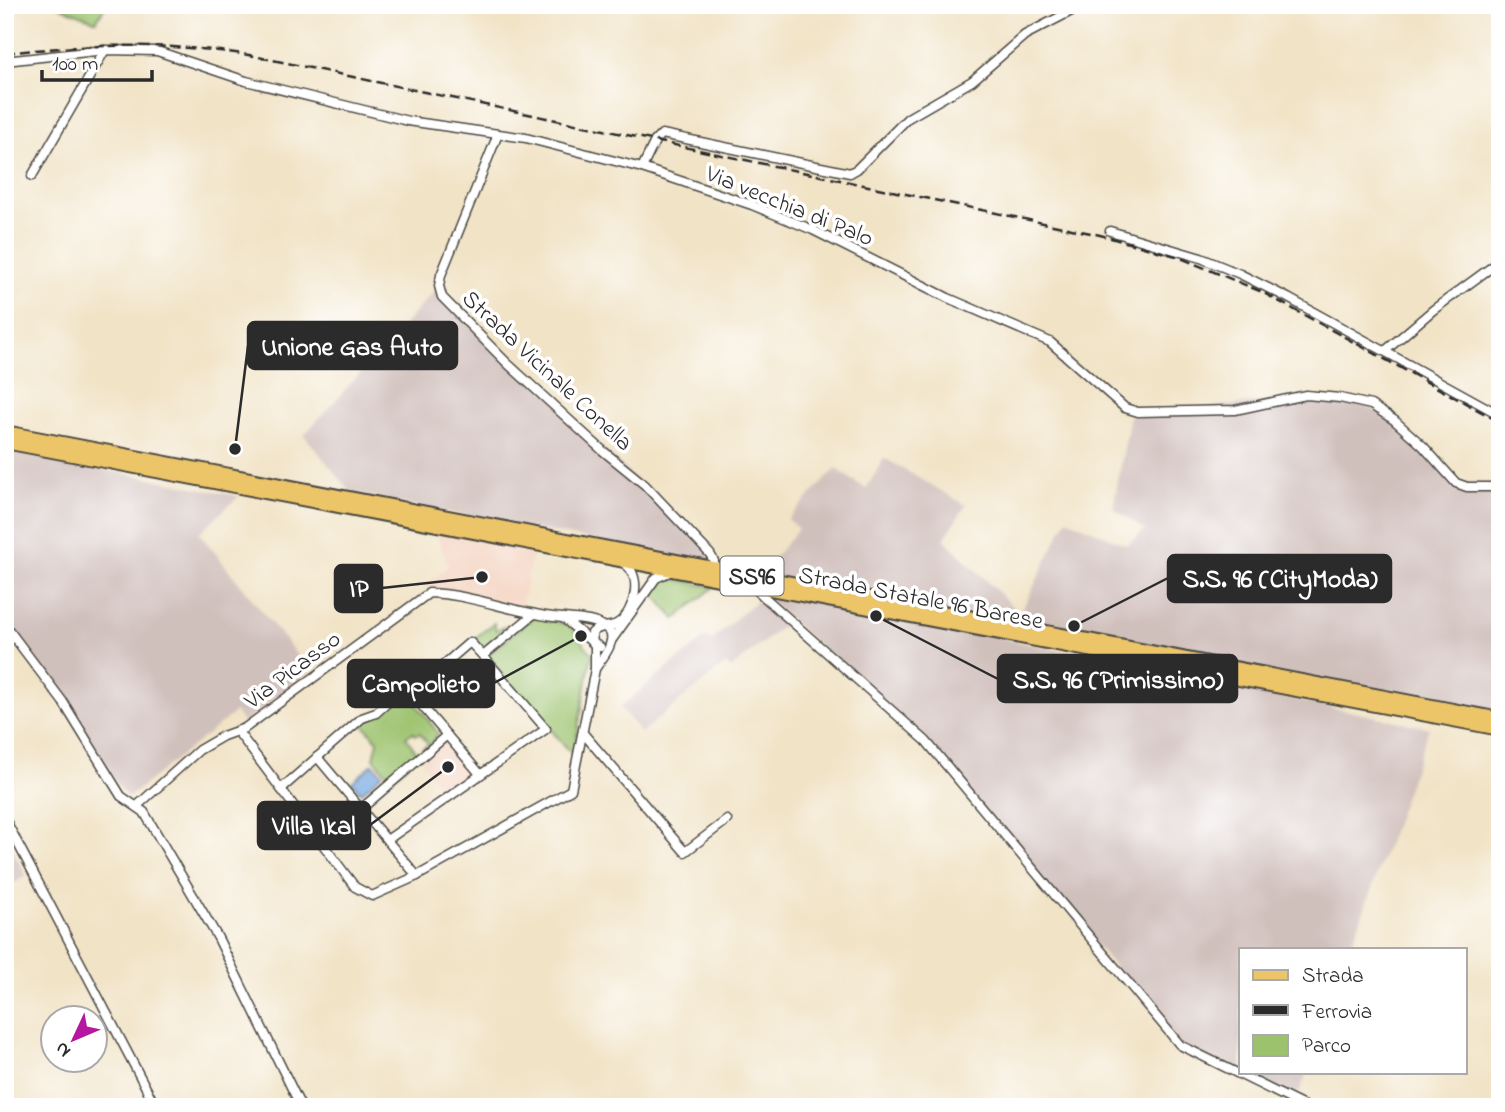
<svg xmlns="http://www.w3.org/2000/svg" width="1505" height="1112" font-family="'Indie Flower',sans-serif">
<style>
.built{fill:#f4d3c0}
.industrial{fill:#d0c0bc}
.green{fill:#9cc26d;stroke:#64764c;stroke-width:2;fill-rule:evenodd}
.water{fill:#76a7e0;stroke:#506986;stroke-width:2}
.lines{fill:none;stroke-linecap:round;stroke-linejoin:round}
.minor-casing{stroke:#494742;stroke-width:11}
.primary-casing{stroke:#494742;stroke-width:16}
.minor{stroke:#fff;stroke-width:8}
.primary{stroke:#edc569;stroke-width:12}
.rail{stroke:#2b2b2b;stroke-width:2.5;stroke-dasharray:10 5;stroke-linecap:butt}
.labels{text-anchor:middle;stroke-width:7;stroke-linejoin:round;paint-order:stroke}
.shield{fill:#fff;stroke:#6b6b6b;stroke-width:2}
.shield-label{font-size:23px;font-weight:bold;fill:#2b2b2b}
.street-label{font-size:24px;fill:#2b2b2b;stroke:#fff}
.leader{fill:none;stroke:#2b2b2b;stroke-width:2.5}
.callout-dot{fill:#2b2b2b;stroke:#fff;stroke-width:2.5}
.callout{fill:#2b2b2b;stroke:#2b2b2b;stroke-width:2.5}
.callout-label{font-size:26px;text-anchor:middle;font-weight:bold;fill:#fff}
</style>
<rect width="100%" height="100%" fill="#fff"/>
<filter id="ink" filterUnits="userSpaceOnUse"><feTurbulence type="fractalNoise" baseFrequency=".0143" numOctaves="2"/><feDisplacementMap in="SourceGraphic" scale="14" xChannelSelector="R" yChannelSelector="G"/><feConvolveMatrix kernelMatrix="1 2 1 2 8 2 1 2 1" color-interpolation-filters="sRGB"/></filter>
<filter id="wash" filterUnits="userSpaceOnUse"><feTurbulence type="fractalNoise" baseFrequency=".00686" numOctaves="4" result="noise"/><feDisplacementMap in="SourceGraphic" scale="28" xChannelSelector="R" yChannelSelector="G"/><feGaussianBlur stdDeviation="1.57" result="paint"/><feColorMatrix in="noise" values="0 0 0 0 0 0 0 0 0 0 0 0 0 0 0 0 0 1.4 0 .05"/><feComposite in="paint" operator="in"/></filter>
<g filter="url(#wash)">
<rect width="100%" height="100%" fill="#f1e3c6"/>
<!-- built -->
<g class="built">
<polygon points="436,532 533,551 521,606 424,587 448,567"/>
<polygon points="446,738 476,773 445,795 421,760"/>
</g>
<!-- industrial -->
<g class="industrial">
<polygon points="439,286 722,565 386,500 350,491 304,435"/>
<polygon points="1340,398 1382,412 1456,483 1500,484 1500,717 777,591 1429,728 1350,949 1241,949 1241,1072 1307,1072 1300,1091 1287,1098 1180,1045 926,741 751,585 798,529 788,519 836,469 866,489 884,458 966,505 944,539 1020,614 1067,519 1126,545 1145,530 1113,508 1130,416 1285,399"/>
<polygon points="5,450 239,496 199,533 310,671 243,723 235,712 129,797 125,795 5,621"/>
<polygon points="757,600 786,623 731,669 726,664 641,733 620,707 706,637 711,641"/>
<polygon points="5,835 26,876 5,888"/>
</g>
<!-- green -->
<g class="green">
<polygon points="55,5 106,5 96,21"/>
<polygon points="669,578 714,587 675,619 651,591 658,582"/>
<polygon points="533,616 569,625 592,654 573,755 487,657"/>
<polygon points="494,623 496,630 511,625 487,647 480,648 475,642 475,638"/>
<path d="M402,694l8,2 28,37 -7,11 -40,35 -17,-21 4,-17 -16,-18 13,-6zM413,732l3,3 4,-2 8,11 -11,9 -11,-16z"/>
</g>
<!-- water -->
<polygon class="water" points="373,764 382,774 361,793 352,782"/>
</g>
<g filter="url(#ink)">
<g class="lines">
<defs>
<g id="minor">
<polyline points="5,61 105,50 157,51 246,81 408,121 526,138 642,168 752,205 813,230 948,298 1050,342 1125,408 1138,412 1235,410 1306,395 1340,398 1371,405 1394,420 1423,446 1456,483 1467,487 1500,487"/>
<polyline points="498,134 441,275 439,286 442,297 507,363 602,450 645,485 710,554 714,561 713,568"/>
<polyline points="642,168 655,141 662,134 850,173 857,169 908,118 972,81 1025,35 1083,5"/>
<polyline points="32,176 105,50"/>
<polyline points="1110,231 1201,258 1240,274 1288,298 1500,415"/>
<polyline points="1385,351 1433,310 1500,261"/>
<polyline points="753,587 926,741 1180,1045 1306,1107"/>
<polyline points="563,618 593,643"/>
<polyline points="5,625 63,702 121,796 144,812 218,938 301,1107"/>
<polyline points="611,641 656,578 669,572"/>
<path d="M600,647l-7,-4 -1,-10c8,-9 17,-4 26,-10 17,-11 26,-49 5,-60"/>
<polyline points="411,693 480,774"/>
<polyline points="238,732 355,887 372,896 417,876 571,790 595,669 595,645"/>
<polyline points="583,733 685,852 727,820"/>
<polyline points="317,757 417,876"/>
<polyline points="281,789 362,718 376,713 405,687 411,693 470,642 483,656 534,614"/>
<path d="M137,806l62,-56 24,-14 22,-8 184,-135c43,1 90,22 134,25 12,1 38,2 46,13 9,10 -9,30 -14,38"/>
<polyline points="361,809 447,735"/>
<polyline points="5,819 156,1107"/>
<polyline points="387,840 546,729 483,656"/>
</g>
<g id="primary">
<polyline points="5,432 1500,719"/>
<polyline points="5,442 1500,729"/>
</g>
</defs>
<!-- minor casing -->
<use href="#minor" class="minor-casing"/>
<!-- primary casing -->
<use href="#primary" class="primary-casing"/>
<!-- minor -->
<use href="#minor" class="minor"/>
<!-- primary -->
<use href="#primary" class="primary"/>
<!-- rail -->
<path class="rail" d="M5,53c82,-9 162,-11 244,2l851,180 76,21 86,36 238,130"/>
</g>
</g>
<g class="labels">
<!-- shield labels -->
<rect class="shield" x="720.5" y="556.5" width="63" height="39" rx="5"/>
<g class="shield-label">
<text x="752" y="584">SS96</text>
</g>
<!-- street labels -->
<g class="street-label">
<text transform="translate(790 205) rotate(22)" y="8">Via vecchia di Palo</text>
<text transform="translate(548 370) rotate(43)" y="8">Strada Vicinale Conella</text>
<text transform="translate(921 597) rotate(11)" y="8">Strada Statale 96 Barese</text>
<text transform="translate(292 669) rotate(-37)" y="8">Via Picasso</text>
</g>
</g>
<!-- callouts -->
<path class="leader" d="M235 449L248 346M1074 626L1168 578M482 577L382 588M876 616L998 679M581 636L494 683M448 767L370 825"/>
<g class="callout-dot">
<circle cx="235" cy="449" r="7"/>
<circle cx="1074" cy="626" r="7"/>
<circle cx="482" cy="577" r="7"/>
<circle cx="876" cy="616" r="7"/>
<circle cx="581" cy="636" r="7"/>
<circle cx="448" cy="767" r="7"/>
</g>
<g class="callout">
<rect x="248" y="322" width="209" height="47" rx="7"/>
<rect x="1168" y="555" width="223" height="47" rx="7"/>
<rect x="335" y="565" width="47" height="47" rx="7"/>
<rect x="998" y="655" width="239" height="47" rx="7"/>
<rect x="348" y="660" width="146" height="47" rx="7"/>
<rect x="258" y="802" width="112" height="47" rx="7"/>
</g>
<g class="callout-label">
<text x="352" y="355">Unione Gas Auto</text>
<text x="1280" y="587">S.S. 96 (CityModa)</text>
<text x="359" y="597">IP</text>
<text x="1118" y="688">S.S. 96 (Primissimo)</text>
<text x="421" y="692">Campolieto</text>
<text x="314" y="834">Villa Ikal</text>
</g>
<!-- margin -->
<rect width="1505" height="1112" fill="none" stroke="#fff" stroke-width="28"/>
<!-- legend -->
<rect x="1239" y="948" width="228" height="126" fill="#ffffff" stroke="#aaaaaa" stroke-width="2"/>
<rect x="1253" y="970" width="35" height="10" fill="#edc569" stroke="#aaaaaa" stroke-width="2"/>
<text x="1302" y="982" font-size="21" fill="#2b2b2b">Strada</text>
<rect x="1253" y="1005" width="35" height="10" fill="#2b2b2b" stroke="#aaaaaa" stroke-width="2"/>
<text x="1302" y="1018" font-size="21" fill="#2b2b2b">Ferrovia</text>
<rect x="1253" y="1035" width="35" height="21" fill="#9cc26d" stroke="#aaaaaa" stroke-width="2"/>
<text x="1302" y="1052" font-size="21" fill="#2b2b2b">Parco</text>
<!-- north arrow -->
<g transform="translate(74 1039) rotate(226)"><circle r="33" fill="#ffffff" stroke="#aaaaaa" stroke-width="2"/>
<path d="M0-5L12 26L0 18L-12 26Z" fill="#b5179e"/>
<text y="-10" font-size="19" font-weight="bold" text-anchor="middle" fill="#2b2b2b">N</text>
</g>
<!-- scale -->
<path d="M42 70v10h110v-10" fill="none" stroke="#2b2b2b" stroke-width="3.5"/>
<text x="52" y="70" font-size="21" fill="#2b2b2b" stroke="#ffffff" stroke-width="5" paint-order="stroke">100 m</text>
</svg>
